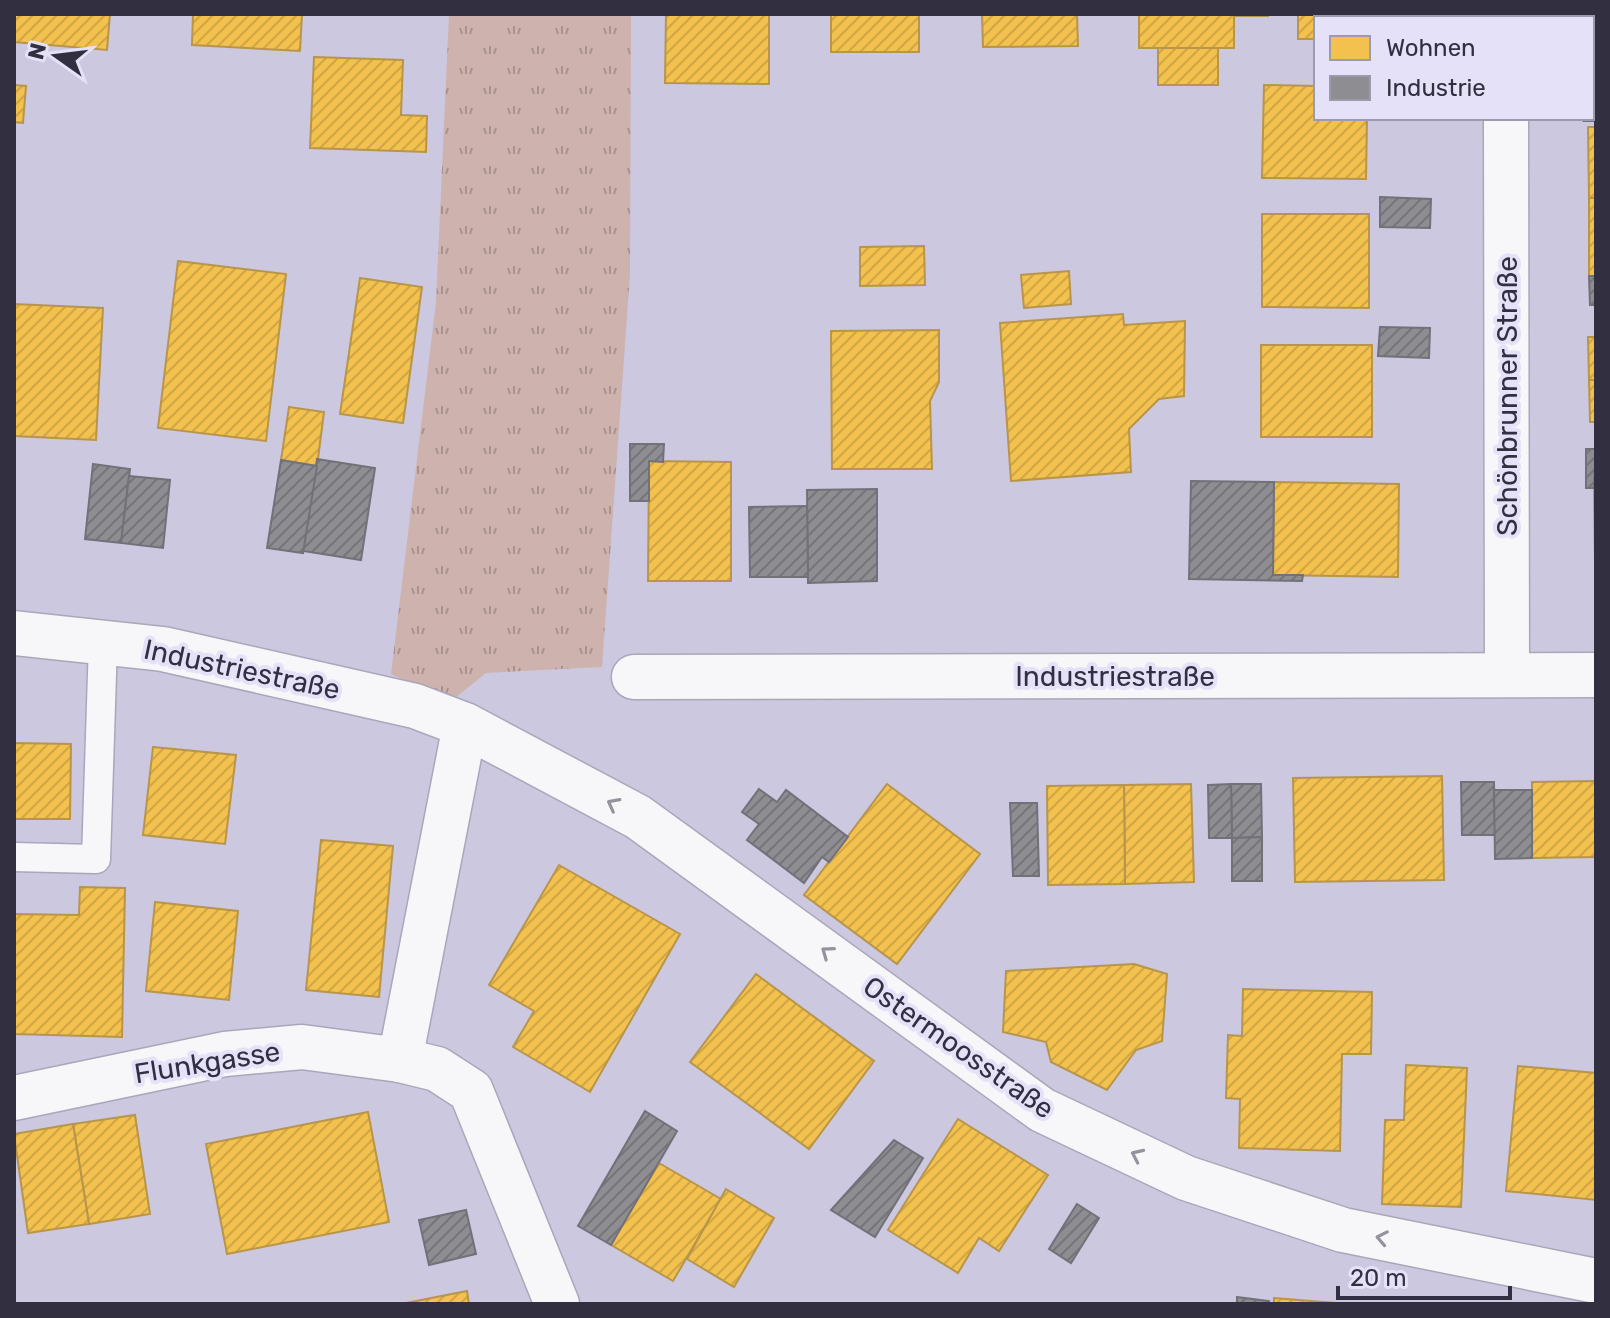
<svg xmlns="http://www.w3.org/2000/svg" width="1610" height="1318" font-family="Rubik,sans-serif">
<style>
.grass{fill:url(#grass-tufts)}
.homes{fill:url(#homes-hatch);stroke:#b8954a;stroke-width:2}
.industry{fill:url(#industry-hatch);stroke:#727179;stroke-width:2}
.lines{fill:none;stroke-linecap:round;stroke-linejoin:round}
.service-casing{stroke:#a9a7b9;stroke-width:31}
.minor-casing{stroke:#a9a7b9;stroke-width:47}
.service{stroke:#f7f7fa;stroke-width:28}
.minor{stroke:#f7f7fa;stroke-width:44}
.oneway{stroke:#94939d}
.labels{text-anchor:middle;stroke-width:8;stroke-linejoin:round;paint-order:stroke}
.street-label{font-size:28px;fill:#322f40;stroke:#e4e1f8}
</style>
<defs>
<pattern id="grass-tufts" width="24" height="20" patternUnits="userSpaceOnUse" patternTransform="scale(2)"><rect width="24" height="20" fill="#ceb2ad"/><path d="M3 7l-1-3M5 7V3M7 7l1-3M15 17l-1-3M17 17v-4M19 17l1-3" fill="none" stroke="#a8918e"/></pattern>
<pattern id="homes-hatch" width="6" height="6" patternUnits="userSpaceOnUse" patternTransform="scale(2)"><rect width="6" height="6" fill="#f2c14e"/><path d="M-1 1l2-2M0 6l6-6M5 7l2-2" fill="none" stroke="#d0a645"/></pattern>
<pattern id="industry-hatch" width="6" height="6" patternUnits="userSpaceOnUse" patternTransform="scale(2)"><rect width="6" height="6" fill="#8d8d92"/><path d="M-1 1l2-2M0 6l6-6M5 7l2-2" fill="none" stroke="#747479"/></pattern>
</defs>
<rect width="100%" height="100%" fill="#cbc8e0"/>
<!-- grass -->
<polygon class="grass" points="449,14 631,14 630,274 602,667 486,673 450,702 391,674 436,302"/>
<!-- homes -->
<g class="homes">
<polygon points="14,14 110,14 107,50 14,42"/>
<polygon points="193,14 302,14 300,51 192,45"/>
<polygon points="666,14 769,14 769,84 665,83"/>
<rect x="831" y="14" width="88" height="38"/>
<polygon points="982,14 1077,14 1078,46 983,47"/>
<polygon points="1139,14 1268,14 1268,16 1234,16 1234,48 1139,48"/>
<polygon points="1298,14 1361,14 1361,18 1316,18 1316,39 1298,39"/>
<polygon points="1587,14 1596,14 1596,33 1592,33 1592,18 1587,18"/>
<rect x="1158" y="48" width="60" height="37"/>
<polygon points="314,57 403,60 401,115 427,116 426,152 310,148"/>
<polygon points="14,85 26,86 23,123 14,122"/>
<polygon points="1264,85 1316,86 1316,118 1367,118 1366,179 1262,178"/>
<polygon points="1588,127 1596,127 1596,198 1589,198"/>
<rect x="1589" y="198" width="7" height="78"/>
<polygon points="1262,214 1369,214 1369,308 1262,307"/>
<polygon points="924,246 925,285 860,286 860,247"/>
<polygon points="178,261 286,274 266,441 158,428"/>
<polygon points="1069,271 1071,304 1024,308 1021,275"/>
<polygon points="360,278 422,287 403,423 340,414"/>
<polygon points="14,304 103,308 96,440 14,436"/>
<polygon points="1123,314 1124,325 1185,321 1184,396 1159,399 1129,429 1131,472 1011,481 1000,323"/>
<polygon points="939,330 939,382 930,401 932,469 832,469 831,331"/>
<polygon points="1588,337 1596,337 1596,380 1589,380"/>
<rect x="1261" y="345" width="111" height="92"/>
<polygon points="1589,380 1596,380 1596,422 1590,422"/>
<polygon points="289,407 324,412 317,466 281,460"/>
<polygon points="649,461 731,462 731,581 648,581"/>
<polygon points="1274,482 1399,484 1398,577 1273,575"/>
<polygon points="1594,482 1596,482 1596,563 1595,563"/>
<polygon points="14,743 71,744 70,819 14,819"/>
<polygon points="153,747 236,755 225,844 143,835"/>
<polygon points="1442,776 1444,880 1295,882 1293,778"/>
<polygon points="1596,781 1596,857 1532,858 1532,782"/>
<polygon points="887,784 980,854 897,964 804,895"/>
<polygon points="1191,784 1194,882 1125,884 1124,785"/>
<polygon points="1124,785 1125,884 1048,885 1047,786"/>
<polygon points="321,840 393,846 379,997 306,990"/>
<polygon points="559,865 680,934 590,1092 513,1047 534,1011 489,985"/>
<polygon points="80,887 125,888 122,1037 14,1034 14,914 79,915"/>
<polygon points="155,902 238,911 229,1000 146,991"/>
<polygon points="1134,964 1167,974 1162,1041 1136,1050 1107,1090 1051,1062 1046,1042 1003,1032 1006,971"/>
<polygon points="756,974 874,1061 809,1149 690,1062"/>
<polygon points="1243,989 1372,992 1371,1054 1342,1054 1340,1151 1239,1148 1240,1099 1226,1098 1228,1035 1242,1036"/>
<polygon points="1406,1065 1467,1068 1461,1207 1382,1204 1385,1120 1404,1120"/>
<polygon points="1518,1066 1596,1073 1596,1200 1506,1191"/>
<polygon points="368,1112 389,1222 227,1254 206,1144"/>
<polygon points="135,1115 150,1214 89,1224 73,1124"/>
<polygon points="958,1119 1048,1175 999,1251 979,1238 958,1273 888,1230"/>
<polygon points="73,1124 89,1224 28,1233 14,1134"/>
<polygon points="659,1163 721,1199 673,1281 611,1245"/>
<polygon points="726,1189 774,1218 734,1287 687,1259"/>
<polygon points="467,1291 469,1304 401,1304"/>
<polygon points="1274,1298 1348,1304 1274,1304"/>
</g>
<!-- industry -->
<g class="industry">
<rect x="1592" y="33" width="4" height="36"/>
<rect x="1592" y="69" width="4" height="26"/>
<polygon points="1592,95 1596,95 1596,121 1584,121 1585,118 1592,118"/>
<polygon points="1380,197 1431,199 1430,228 1380,227"/>
<polygon points="1589,276 1596,276 1596,305 1590,305"/>
<polygon points="1380,327 1430,328 1429,358 1378,356"/>
<polygon points="630,444 664,444 663,462 649,461 649,501 630,501"/>
<polygon points="1586,449 1596,449 1594,488 1586,488"/>
<polygon points="317,459 375,468 361,560 303,551"/>
<polygon points="281,460 317,466 303,553 267,548"/>
<polygon points="93,464 130,469 121,543 85,539"/>
<polygon points="129,476 170,480 163,548 121,543"/>
<polygon points="1191,481 1274,482 1273,575 1303,575 1302,581 1189,579"/>
<polygon points="877,489 877,581 808,583 807,490"/>
<polygon points="807,506 808,577 750,577 749,507"/>
<polygon points="1461,782 1494,782 1495,835 1462,835"/>
<polygon points="1231,784 1261,784 1262,837 1232,838"/>
<polygon points="1231,784 1232,838 1209,838 1208,785"/>
<polygon points="759,789 777,802 786,790 848,837 829,862 822,857 804,883 747,840 759,824 742,812"/>
<polygon points="1494,790 1532,790 1532,858 1495,859"/>
<polygon points="1010,803 1037,803 1039,876 1013,876"/>
<polygon points="1262,837 1262,881 1232,881 1232,838"/>
<polygon points="645,1111 677,1131 611,1245 578,1226"/>
<polygon points="894,1140 923,1158 875,1237 831,1210"/>
<polygon points="1077,1204 1099,1218 1071,1263 1049,1249"/>
<polygon points="466,1210 476,1254 429,1265 419,1220"/>
<polygon points="1237,1297 1269,1301 1268,1304 1237,1304"/>
</g>
<g class="lines">
<defs>
<polyline id="service" points="14,857 96,859 103,643"/>
<g id="minor">
<polyline points="1506,14 1506,18"/>
<polyline points="1506,118 1507,675"/>
<polyline points="14,633 163,649 415,706 465,725 638,817 1042,1110 1186,1178 1343,1230 1596,1281"/>
<polyline points="634,677 1596,675"/>
<polyline points="465,725 400,1060 437,1069 471,1091 557,1304"/>
<polyline points="14,1098 225,1054 302,1047 400,1060"/>
</g>
</defs>
<!-- service casing -->
<use href="#service" class="service-casing"/>
<!-- minor casing -->
<use href="#minor" class="minor-casing"/>
<!-- service -->
<use href="#service" class="service"/>
<!-- minor -->
<use href="#minor" class="minor"/>
</g>
<!-- one-way arrows -->
<defs><path id="oneway-chevron" d="M-2-3.5L2.5 0L-2 3.5" fill="none" stroke-width="1.6" stroke-linecap="round" stroke-linejoin="round" transform="scale(2)"/></defs>
<g class="oneway">
<use href="#oneway-chevron" transform="translate(613 804) rotate(-152)"/>
<use href="#oneway-chevron" transform="translate(827 952) rotate(-144)"/>
<use href="#oneway-chevron" transform="translate(1137 1155) rotate(-155)"/>
<use href="#oneway-chevron" transform="translate(1382 1238) rotate(-169)"/>
</g>
<g class="labels">
<!-- street labels -->
<g class="street-label">
<text transform="translate(1507 396) rotate(-90)" y="10">Schönbrunner Straße</text>
<text transform="translate(242 669) rotate(12)" y="10">Industriestraße</text>
<text x="1115" y="686">Industriestraße</text>
<text transform="translate(959 1047) rotate(35)" y="10">Ostermoosstraße</text>
<text transform="translate(207 1062) rotate(-9)" y="10">Flunkgasse</text>
</g>
</g>
<!-- border -->
<rect width="1610" height="1318" fill="none" stroke="#322f40" stroke-width="32"/>
<!-- legend -->
<rect x="1314" y="16" width="280" height="104" fill="#e4e1f8" stroke="#9d9aae" stroke-width="2"/>
<rect x="1330" y="36" width="40" height="24" fill="#f2c14e" stroke="#9d9aae" stroke-width="2"/>
<text x="1386" y="56" font-size="24" fill="#322f40">Wohnen</text>
<rect x="1330" y="76" width="40" height="24" fill="#8d8d92" stroke="#9d9aae" stroke-width="2"/>
<text x="1386" y="96" font-size="24" fill="#322f40">Industrie</text>
<!-- north arrow -->
<g transform="translate(56 56) rotate(284)" stroke="#e4e1f8" stroke-width="6" paint-order="stroke">
<path d="M0-6L14 30L0 20L-14 30Z" fill="#322f40"/>
<text y="-12" font-size="22" font-weight="bold" text-anchor="middle" fill="#322f40">N</text>
</g>
<!-- scale -->
<path d="M1338 1286v12h172v-12" fill="none" stroke="#322f40" stroke-width="4"/>
<text x="1350" y="1286" font-size="24" fill="#322f40" stroke="#e4e1f8" stroke-width="6" paint-order="stroke">20 m</text>
</svg>
